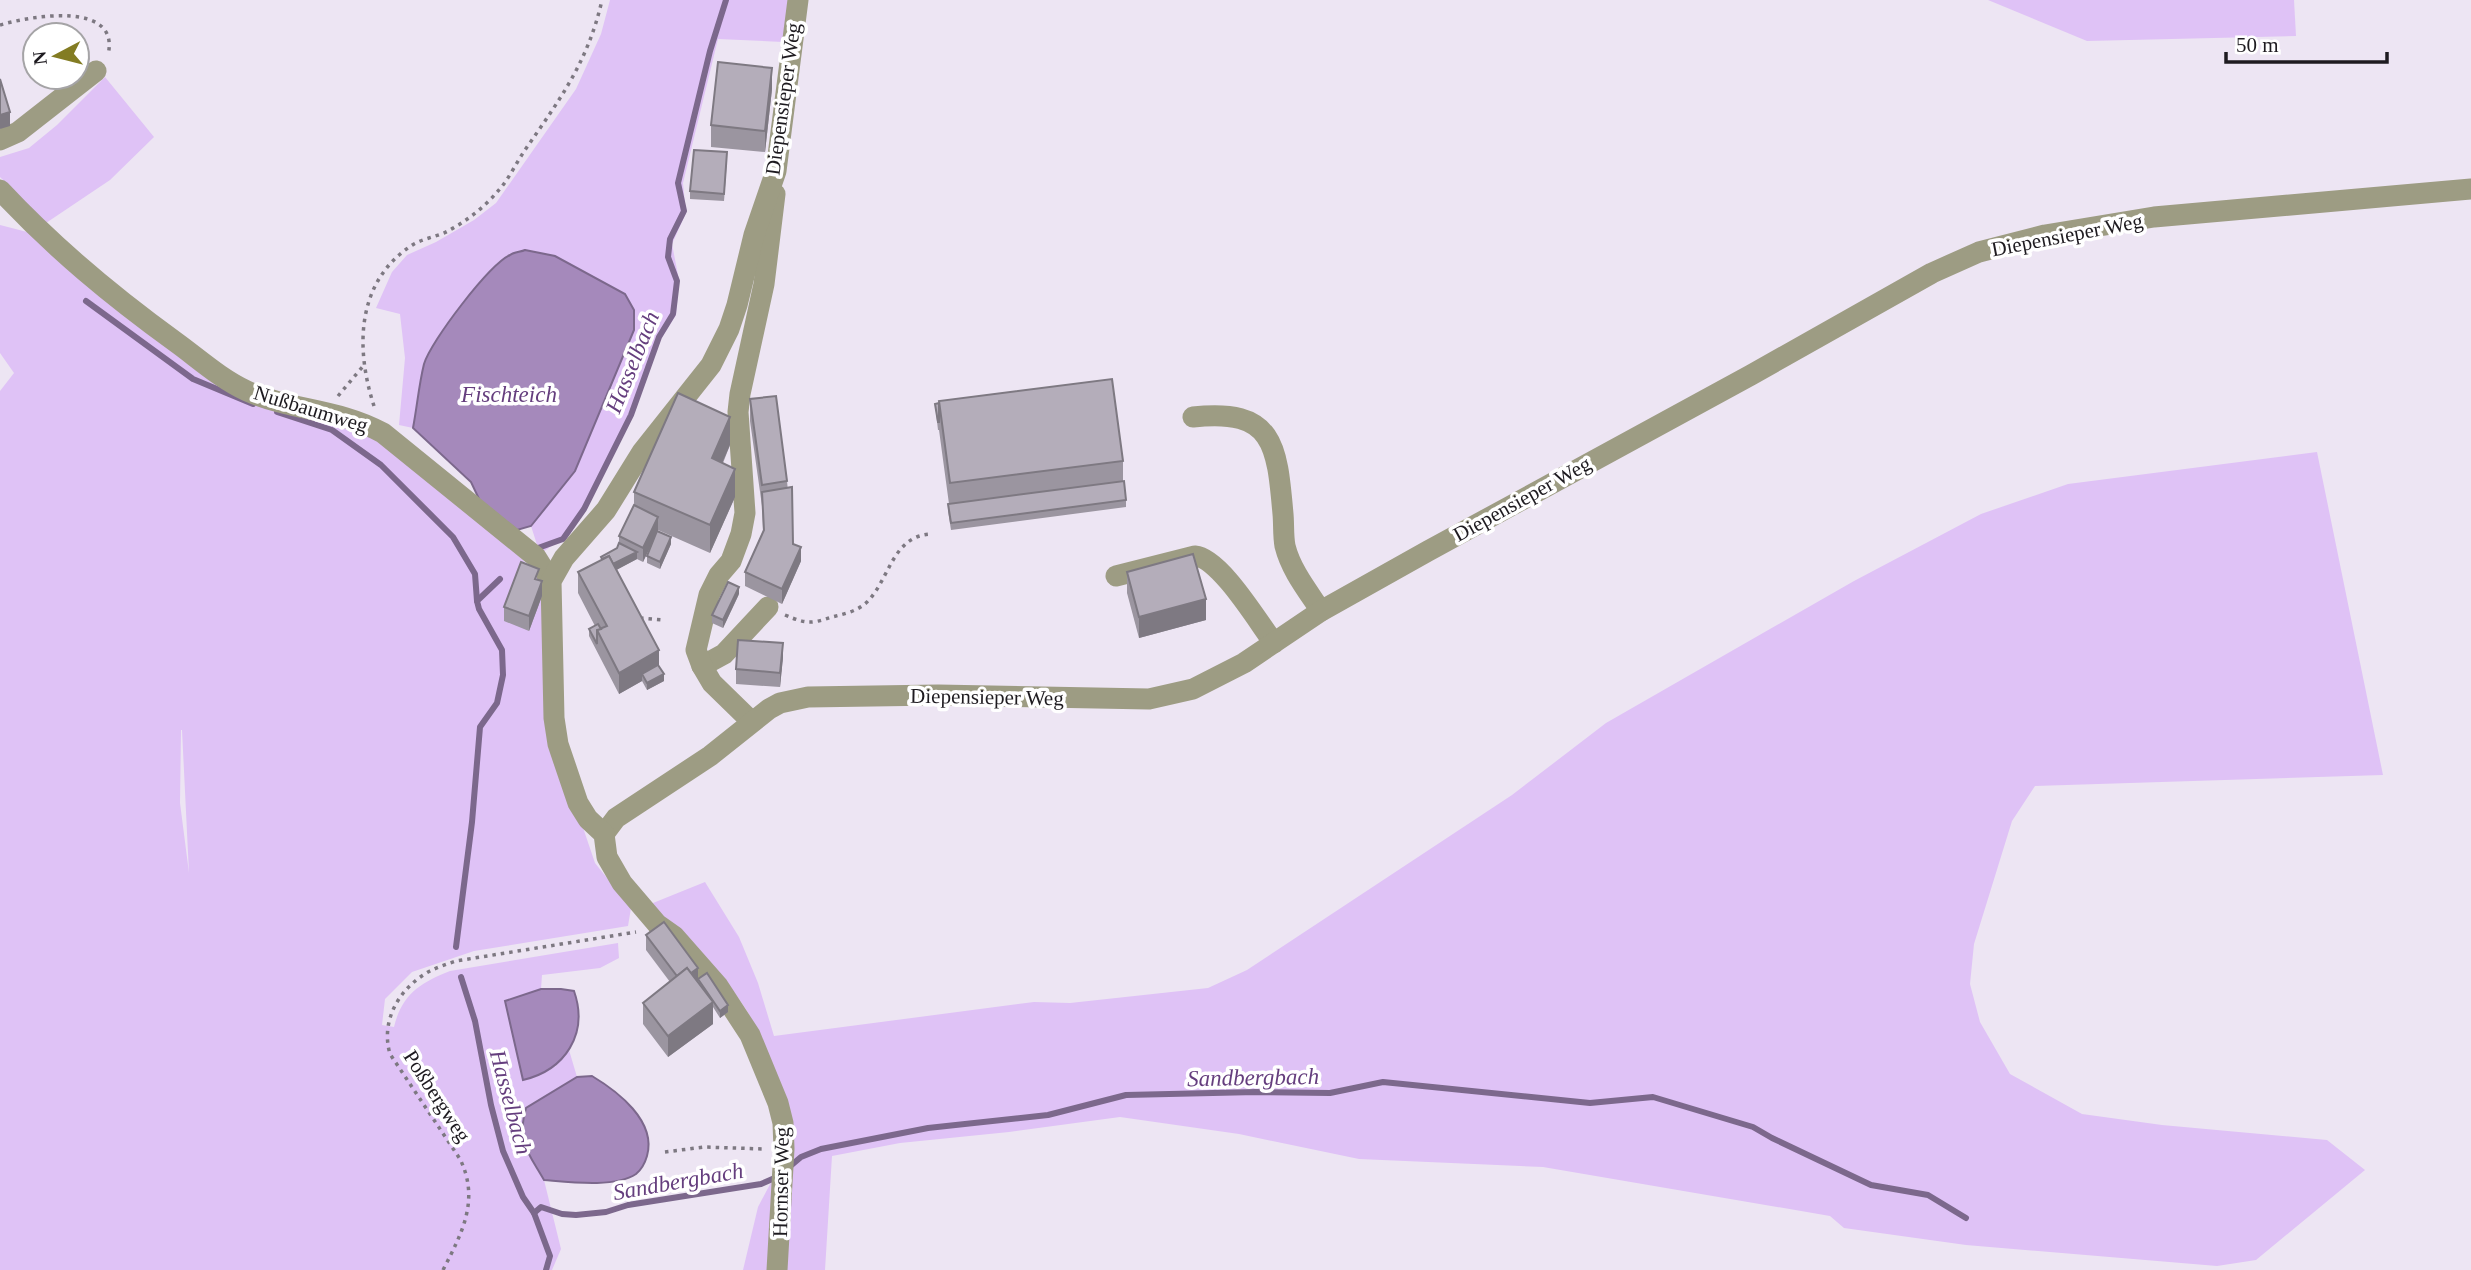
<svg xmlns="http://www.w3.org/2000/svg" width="2471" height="1270" font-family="Georgia,serif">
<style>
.green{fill:#dfc2f6;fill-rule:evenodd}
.water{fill:#a589bb;stroke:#7c688c;stroke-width:2}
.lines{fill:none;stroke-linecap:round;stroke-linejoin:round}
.stream{stroke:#7c688c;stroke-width:6}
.path{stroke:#7d7881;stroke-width:3.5;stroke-dasharray:3.5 5;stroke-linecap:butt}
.minor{stroke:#9d9c83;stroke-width:21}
.wall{fill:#9b95a0}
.shaded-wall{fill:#7e7982}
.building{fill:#b4adba;stroke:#7e7982;stroke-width:2}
.labels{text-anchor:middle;stroke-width:7;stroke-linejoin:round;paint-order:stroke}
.street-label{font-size:21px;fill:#1e1b20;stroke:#fff}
.water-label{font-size:23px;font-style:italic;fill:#653e7e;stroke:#fff}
</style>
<rect width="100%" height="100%" fill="#ede5f3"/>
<!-- green -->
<g class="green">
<path d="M610,0h179l-6,42 -65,-3 -35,144 3,30 -14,31 7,36 -3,35 -15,24 -75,172 -30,32 -16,11 -9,-28 44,-55 58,-141c1,-15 1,-23 -8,-36l-70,-38 -45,-1 -14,11 -40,45 -31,51 -12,66 -14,-3 6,-67 -5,-44 -24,-6 16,-36 15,-17 29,-13 38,-22 22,-17 80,-114 25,-55z"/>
<polygon points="1988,0 2294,0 2296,36 2087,41"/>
<polygon points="105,77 154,137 110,180 46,223 0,177 0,157 29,148 57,125"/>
<path d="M0,225l31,8 196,154 146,47 101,78 72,71 30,224 19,56 36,45 -3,18 -154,25 -62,21 -27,27 -3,26 12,2c8,-33 26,-44 56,-56l168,-28 1,15 -19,10 -58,7 -1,14 -36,12 50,66 14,-17 8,27 -51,31 -2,36 20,36 17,69 -9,21h-552v-879l14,-18 -14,-20zM181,730h1l7,143 -9,-70z"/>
<path d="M2317,452l66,323 -348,11 -23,35 -38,123 -4,40 10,38 30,52 72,40 80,11 165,15 38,30 -109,90 -39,6 -251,-21 -122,-17 -14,-12 -287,-49 -184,-8 -120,-25 -119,-17 -111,15 -109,11 -68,13 -7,114h-82l15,-63 30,-57c-10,-42 -18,-102 -41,-139 -25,-41 -65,-73 -99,-106l57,-23 34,55 19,46 16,53 260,-34 36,1 138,-15 39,-18 265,-175 94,-72 248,-142 127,-67 87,-30z"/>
</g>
<!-- water -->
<g class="water">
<path d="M525,250l30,6 70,38 9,16v20l-59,141 -44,55 -14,4 -37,-29 -9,-19 -58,-54c4,-21 6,-44 11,-64 7,-23 64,-98 86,-109 4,-3 11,-3 15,-5z"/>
<path d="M541,989h20l13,2c15,43 -9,79 -51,89l-18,-79z"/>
<path d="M592,1076c25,15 65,45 55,80 -2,7 -5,13 -11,18 -21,14 -67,8 -92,6 -16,-28 -28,-38 -18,-72l51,-31z"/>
</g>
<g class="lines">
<!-- stream -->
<g class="stream">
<polyline points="86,301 193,379 253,404"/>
<polyline points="277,412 332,430 381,465 453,537 475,574 477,601"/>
<polyline points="538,548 563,539 584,509 631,415 659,337 673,314 677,281 668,257 670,239 684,211 678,183 710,51 726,0"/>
<polyline points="456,947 472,822 480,727 497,703 503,675 502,650 479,609 477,601 500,579"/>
<polyline points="461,977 475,1021 491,1105 503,1151 523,1197 534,1213 550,1256 546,1270"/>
<polyline points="788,1168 801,1157 821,1149 928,1128 1048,1115 1126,1095 1256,1092 1330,1093 1383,1082 1590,1103 1653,1097 1753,1127 1772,1138 1871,1185 1928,1195 1966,1218"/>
<polyline points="534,1213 541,1207 562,1214 576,1215 606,1212 628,1205 761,1184 777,1177"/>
</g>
<!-- path -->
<g class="path">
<path d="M0,25c30,-9 121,-25 108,30"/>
<polyline points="338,396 364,365"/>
<path d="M374,406c-19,-58 -18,-126 40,-162 9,-5 20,-7 30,-11 20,-10 40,-25 54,-42 11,-12 18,-28 27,-41 35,-51 63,-88 77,-150"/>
<path d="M785,615c21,9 26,9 47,2 12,-3 26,-6 35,-15 23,-23 25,-66 64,-68"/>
<polyline points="640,618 664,620"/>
<polyline points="665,1152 704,1147 764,1149"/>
<path d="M443,1270c19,-37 37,-70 17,-111l-70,-105c-10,-34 10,-67 40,-83 8,-4 17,-7 26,-10l180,-29"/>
</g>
<!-- minor -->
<g class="minor">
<polyline points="0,140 18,132 96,71"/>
<path d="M0,190c55,59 112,106 177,153 22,16 44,36 70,48 45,20 90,17 136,42l153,124 15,24"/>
<path d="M1193,417c81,-9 84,28 90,97 1,10 0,21 2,32 6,24 22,44 36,65"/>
<path d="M1116,576l79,-20c25,2 63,66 79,87"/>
<polyline points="702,666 724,654 768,607"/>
<polyline points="752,722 712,683 702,666 696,650 709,595 719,575 731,561 741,534 745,513 738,412 740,394 764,284 775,194"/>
<polyline points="604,834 616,818 710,756 769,709 780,703 808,697 938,695 1149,699 1193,689 1244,663 1321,611 1428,551 1751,375 1932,273 1979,252 2045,235 2154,217 2471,189"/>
<polyline points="777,1270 784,1149 783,1123 778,1103 750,1035 718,986 674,936 657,924 622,883 607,857 604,834 588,819 578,803 558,744 554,718 551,581 564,558 606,510 642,452 711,365 729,329 737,305 754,235 776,171 798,0"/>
</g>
</g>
<!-- wall -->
<g class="wall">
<polygon points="772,89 765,152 711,147 711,125"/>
<polygon points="727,160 724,201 690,199 690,191"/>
<polygon points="750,399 787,481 793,544 801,561 782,604 745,586 745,572 763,531 762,506 750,421"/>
<polygon points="935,404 1123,461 1123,481 1126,500 1126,507 951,530 948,511 949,504 939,430 938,430"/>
<polygon points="730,445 723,463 735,497 710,553 658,530 658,531 671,544 660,569 647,563 647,556 654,538 643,562 637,559 616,570 659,666 664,681 647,690 642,681 619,694 589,636 589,629 595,626 578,593 578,572 601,560 601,557 617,548 619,543 619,536 634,505 634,492"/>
<polygon points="1127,572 1206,620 1139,638 1127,593"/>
<polygon points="539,580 542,596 529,631 504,621 504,607"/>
<polygon points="739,594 723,628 712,623 712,615"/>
<polygon points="783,657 780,687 736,684 736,669"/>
<polygon points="646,935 698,983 698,979 728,1012 720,1018 713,1007 713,1024 668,1057 643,1024 643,1003 670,982 646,950"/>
</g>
<!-- shaded-wall -->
<g class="shaded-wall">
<polygon points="772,68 772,89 765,152 765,131"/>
<polygon points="10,112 10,126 0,129 0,115"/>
<polygon points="730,417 730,445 712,486 712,458"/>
<polygon points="735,469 735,497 710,553 710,525"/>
<polygon points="658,517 658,531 643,562 643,548"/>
<polygon points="671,537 671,544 660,569 660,562"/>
<polygon points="801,547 801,561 782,604 782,589"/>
<polygon points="637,552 637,559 607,575 607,568"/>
<polygon points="542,581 542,596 529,631 529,616"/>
<polygon points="739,587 739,594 723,628 723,620"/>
<polygon points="1206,599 1206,620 1139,638 1139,617"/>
<polygon points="783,643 783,657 780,687 780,673"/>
<polygon points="659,650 659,672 642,674 642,681 619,694 619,673"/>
<polygon points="664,674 664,681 647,690 647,683"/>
<polygon points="698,968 698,982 681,981"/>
<polygon points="713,1002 713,1024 668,1057 668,1036"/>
<polygon points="728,1005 728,1012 720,1018 720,1011"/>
</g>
<!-- building -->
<g class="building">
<polygon points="718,62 772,68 765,131 711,125"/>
<polygon points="0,79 10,112 0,115"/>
<polygon points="694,150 727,152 724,194 690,191"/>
<polygon points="1112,379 1123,461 950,483 939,401"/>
<polygon points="678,393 730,417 712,458 735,469 710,525 634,492"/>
<polygon points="776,396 787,481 762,485 750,399"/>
<polygon points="939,403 939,422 938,422 935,404"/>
<polygon points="1124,481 1126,500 951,523 948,504"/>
<polygon points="792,487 793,544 801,547 782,589 745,572 764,530 762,492"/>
<polygon points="634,505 658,517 643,548 619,536"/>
<polygon points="657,531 671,537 660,562 647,556"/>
<polygon points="619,543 637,552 613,564 609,556 602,559 601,557 617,548"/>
<polygon points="1193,554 1206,599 1139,617 1127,572"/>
<polygon points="609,556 659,650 619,673 597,630 607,626 578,572"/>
<polygon points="521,562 539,569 535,579 542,581 529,616 504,607"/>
<polygon points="728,582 739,587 723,620 712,615"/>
<polygon points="598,624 601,629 597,630 597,644 589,629"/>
<polygon points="738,640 783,643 780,673 736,669"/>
<polygon points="658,665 664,674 647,683 642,674"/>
<polygon points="664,922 698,968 691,973 687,968 677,976 646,935"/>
<polygon points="687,968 713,1002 668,1036 643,1003"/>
<polygon points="707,973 728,1005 720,1011 698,979"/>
</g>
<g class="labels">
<!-- street labels -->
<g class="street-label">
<text transform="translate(783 99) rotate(-82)" y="7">Diepensieper Weg</text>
<text transform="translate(2067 235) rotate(-11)" y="7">Diepensieper Weg</text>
<text transform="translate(311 409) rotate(17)" y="7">Nußbaumweg</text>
<text transform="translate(1522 499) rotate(-29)" y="7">Diepensieper Weg</text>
<text transform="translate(987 697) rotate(1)" y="7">Diepensieper Weg</text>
<text transform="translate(437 1096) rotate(57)" y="7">Poßbergweg</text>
<text transform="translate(781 1182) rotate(-89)" y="7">Hornser Weg</text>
</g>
<!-- water labels -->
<g class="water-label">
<text transform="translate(632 362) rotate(-68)" y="8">Hasselbach</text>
<text x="509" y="402">Fischteich</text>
<text transform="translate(1253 1077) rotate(-1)" y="8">Sandbergbach</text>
<text transform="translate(511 1102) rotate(75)" y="8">Hasselbach</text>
<text transform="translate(678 1181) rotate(-10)" y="8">Sandbergbach</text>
</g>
</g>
<!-- north arrow -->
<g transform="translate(56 56) rotate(263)"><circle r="33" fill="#ffffff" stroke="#a5a4a6" stroke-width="2"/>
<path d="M0-5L12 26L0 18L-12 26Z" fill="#837c23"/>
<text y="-10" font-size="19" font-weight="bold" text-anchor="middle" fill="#1e1b20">N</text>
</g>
<!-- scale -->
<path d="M2226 52v10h161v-10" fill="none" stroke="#1e1b20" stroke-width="3.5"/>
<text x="2236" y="52" font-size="21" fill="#1e1b20" stroke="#ffffff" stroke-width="5" paint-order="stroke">50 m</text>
</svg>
